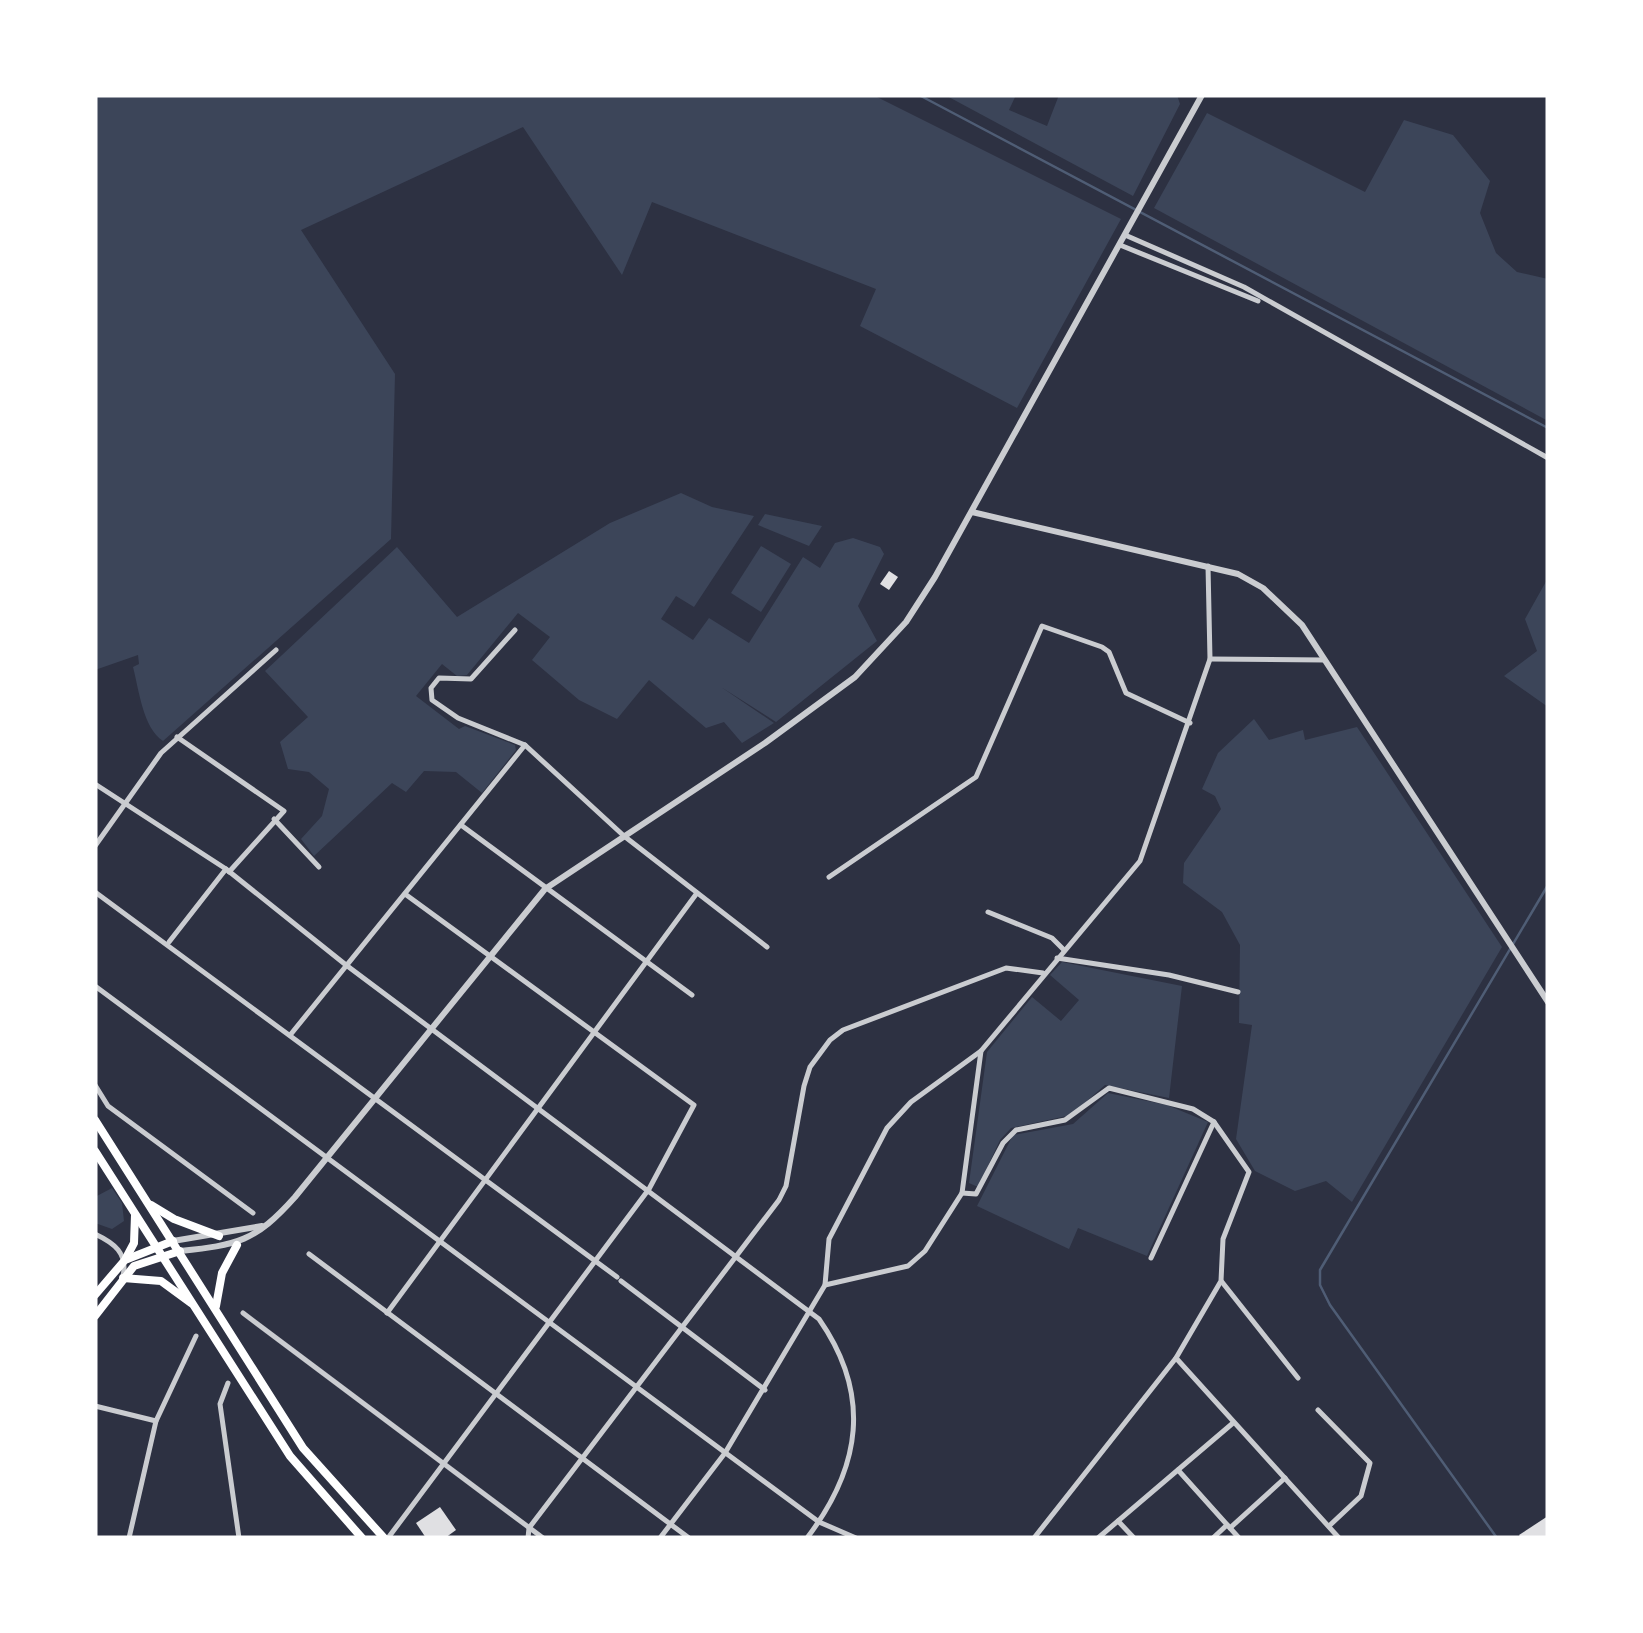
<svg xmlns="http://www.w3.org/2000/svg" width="1643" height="1633" font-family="'Alegreya Sans',sans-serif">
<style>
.green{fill:#3c4559}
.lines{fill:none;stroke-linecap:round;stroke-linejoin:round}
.stream{stroke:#4f5d75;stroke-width:2.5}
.building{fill:#e0e0e3}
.minor{stroke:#caccd0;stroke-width:5}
.tertiary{stroke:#caccd0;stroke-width:6}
.secondary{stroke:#fff;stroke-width:8}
</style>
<rect width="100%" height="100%" fill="#2d3142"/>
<!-- green -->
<g class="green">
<path d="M95,95h778l248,124 -104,189 -157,-82 16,-37 -224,-87 -30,73 -99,-148 -222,103 94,144 -4,165 -228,202c-20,-13 -24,-51 -30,-74l6,-3 -1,-9 -43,15z"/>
<polygon points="945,95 1016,95 1009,110 1047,126 1059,95 1177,95 1180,104 1133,196"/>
<polygon points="1207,113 1365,192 1404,120 1453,135 1490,181 1480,213 1496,253 1517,272 1548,279 1548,421 1154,208"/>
<polygon points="681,493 712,507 754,516 694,607 676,596 661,619 693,640 709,618 749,643 803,557 820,568 835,543 853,538 880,547 884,554 858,606 877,641 776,722 721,687 774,723 742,743 724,722 706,728 649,680 617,719 579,700 532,660 550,637 518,613 467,675 457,676 442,664 416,696 459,729 465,726 515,745 516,750 482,793 456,772 424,771 406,792 392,783 314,856 301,839 322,816 329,789 309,772 288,769 280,742 308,717 265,671 397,547 457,617 610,523"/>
<polygon points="765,514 822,526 809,546 758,525"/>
<polygon points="761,546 791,564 761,612 731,593"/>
<polygon points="1548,578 1548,707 1504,676 1537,651 1525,619"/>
<polygon points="1254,719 1269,740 1303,730 1305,740 1357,727 1502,947 1352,1202 1326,1181 1295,1191 1255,1171 1236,1139 1252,1025 1239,1023 1240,945 1222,912 1183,883 1184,863 1221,809 1215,796 1202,789 1218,753"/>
<polygon points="1062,962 1182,986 1169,1098 1105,1085 1071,1115 1011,1128 1000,1140 978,1187 969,1183 987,1052 1032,997 1061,1021 1079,1000 1050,975"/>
<polygon points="1108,1093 1167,1105 1208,1122 1147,1256 1078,1228 1069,1249 977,1206 1013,1135 1073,1124"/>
<polygon points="112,1188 122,1203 124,1221 112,1229 95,1223 95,1197"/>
</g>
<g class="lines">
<!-- stream -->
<g class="stream">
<polyline points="919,95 1548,428"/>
<polyline points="1497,1538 1330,1305 1320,1285 1320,1270 1548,885"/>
</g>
</g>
<!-- building -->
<g class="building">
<polygon points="889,571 898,577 889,590 880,584"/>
<polygon points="440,1507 456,1530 445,1538 426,1538 416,1523"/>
<polygon points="1548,1516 1548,1538 1521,1538 1519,1535"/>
</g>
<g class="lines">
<!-- minor -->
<g class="minor">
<polyline points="1125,235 1244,287 1548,458"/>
<polyline points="1120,245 1258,301"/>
<polyline points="515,630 471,679 439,678 431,688 432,700 458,718 525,745 624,836 767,947"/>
<polyline points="1210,659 1325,660"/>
<polyline points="177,737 284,811 229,872"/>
<path d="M95,784l131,85 120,96 473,354c53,76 42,148 -12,219"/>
<polyline points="274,819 319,867"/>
<polyline points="461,825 692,995"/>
<polyline points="95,846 161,753 276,650"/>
<polyline points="829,877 976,777 1042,626 1102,647 1109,652 1126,693 1190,723"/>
<polyline points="95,892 617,1277"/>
<polyline points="988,912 1052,938 1064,950"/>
<polyline points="169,942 226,869"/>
<polyline points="1057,958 1169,975 1238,992"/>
<polyline points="95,986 819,1522 856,1538"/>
<polyline points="291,1034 525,745"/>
<polyline points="95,1085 108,1106 253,1213"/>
<polyline points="962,1193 976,1194 1003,1143 1016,1130 1065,1120 1109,1088 1193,1109 1214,1122 1151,1258"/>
<path d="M95,1234c19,9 33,19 28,42"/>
<polyline points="309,1254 689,1538"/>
<polyline points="621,1281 765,1390"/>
<polyline points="1222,1282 1298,1378"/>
<polyline points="825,1285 908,1266 925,1251 962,1193 981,1051"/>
<polyline points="243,1313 543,1538"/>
<polyline points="387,1313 697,893"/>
<polyline points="1176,1358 1339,1538"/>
<polyline points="228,1383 220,1404 239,1538"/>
<polyline points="95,1406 156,1421"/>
<polyline points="1318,1410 1370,1463 1361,1496 1329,1526"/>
<polyline points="1178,1470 1239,1538"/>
<polyline points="1118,1521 1134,1538"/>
<polyline points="1230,1528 1285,1478"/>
<polyline points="129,1538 156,1421 196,1336"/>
<polyline points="388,1538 649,1189 694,1105 405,894"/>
<polyline points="528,1538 529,1528 779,1200 786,1186 804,1086 810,1067 830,1040 843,1030 1006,968 1043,973"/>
<polyline points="660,1538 725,1453 825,1285 829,1239 887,1128 911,1102 981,1051 1140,861 1210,659 1208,566"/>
<polyline points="1034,1538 1176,1358 1221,1281 1223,1239 1249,1172 1214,1122"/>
<polyline points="1098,1538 1233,1423"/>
<polyline points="1213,1538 1227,1525"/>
</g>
<!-- tertiary -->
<g class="tertiary">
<polyline points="972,512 1238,574 1263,588 1302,625 1548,1002"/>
<polyline points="173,1241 262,1226"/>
<path d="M180,1251c57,-6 75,-9 115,-54l250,-308 220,-146 90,-66 51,-55 29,-45 267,-482"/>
</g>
<!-- secondary -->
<g class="secondary">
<polyline points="95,1120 303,1448 384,1538"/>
<polyline points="95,1151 290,1456 362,1538"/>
<polyline points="151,1205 174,1219 219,1236"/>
<polyline points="126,1258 134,1243 135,1215"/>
<polyline points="123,1278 161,1281 191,1303"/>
<polyline points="95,1295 125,1260 173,1241"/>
<polyline points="216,1306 222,1273 237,1245"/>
<polyline points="95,1316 134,1266 180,1251"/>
</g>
</g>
<!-- border -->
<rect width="1643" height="1633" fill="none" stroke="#ffffff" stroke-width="195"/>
</svg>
